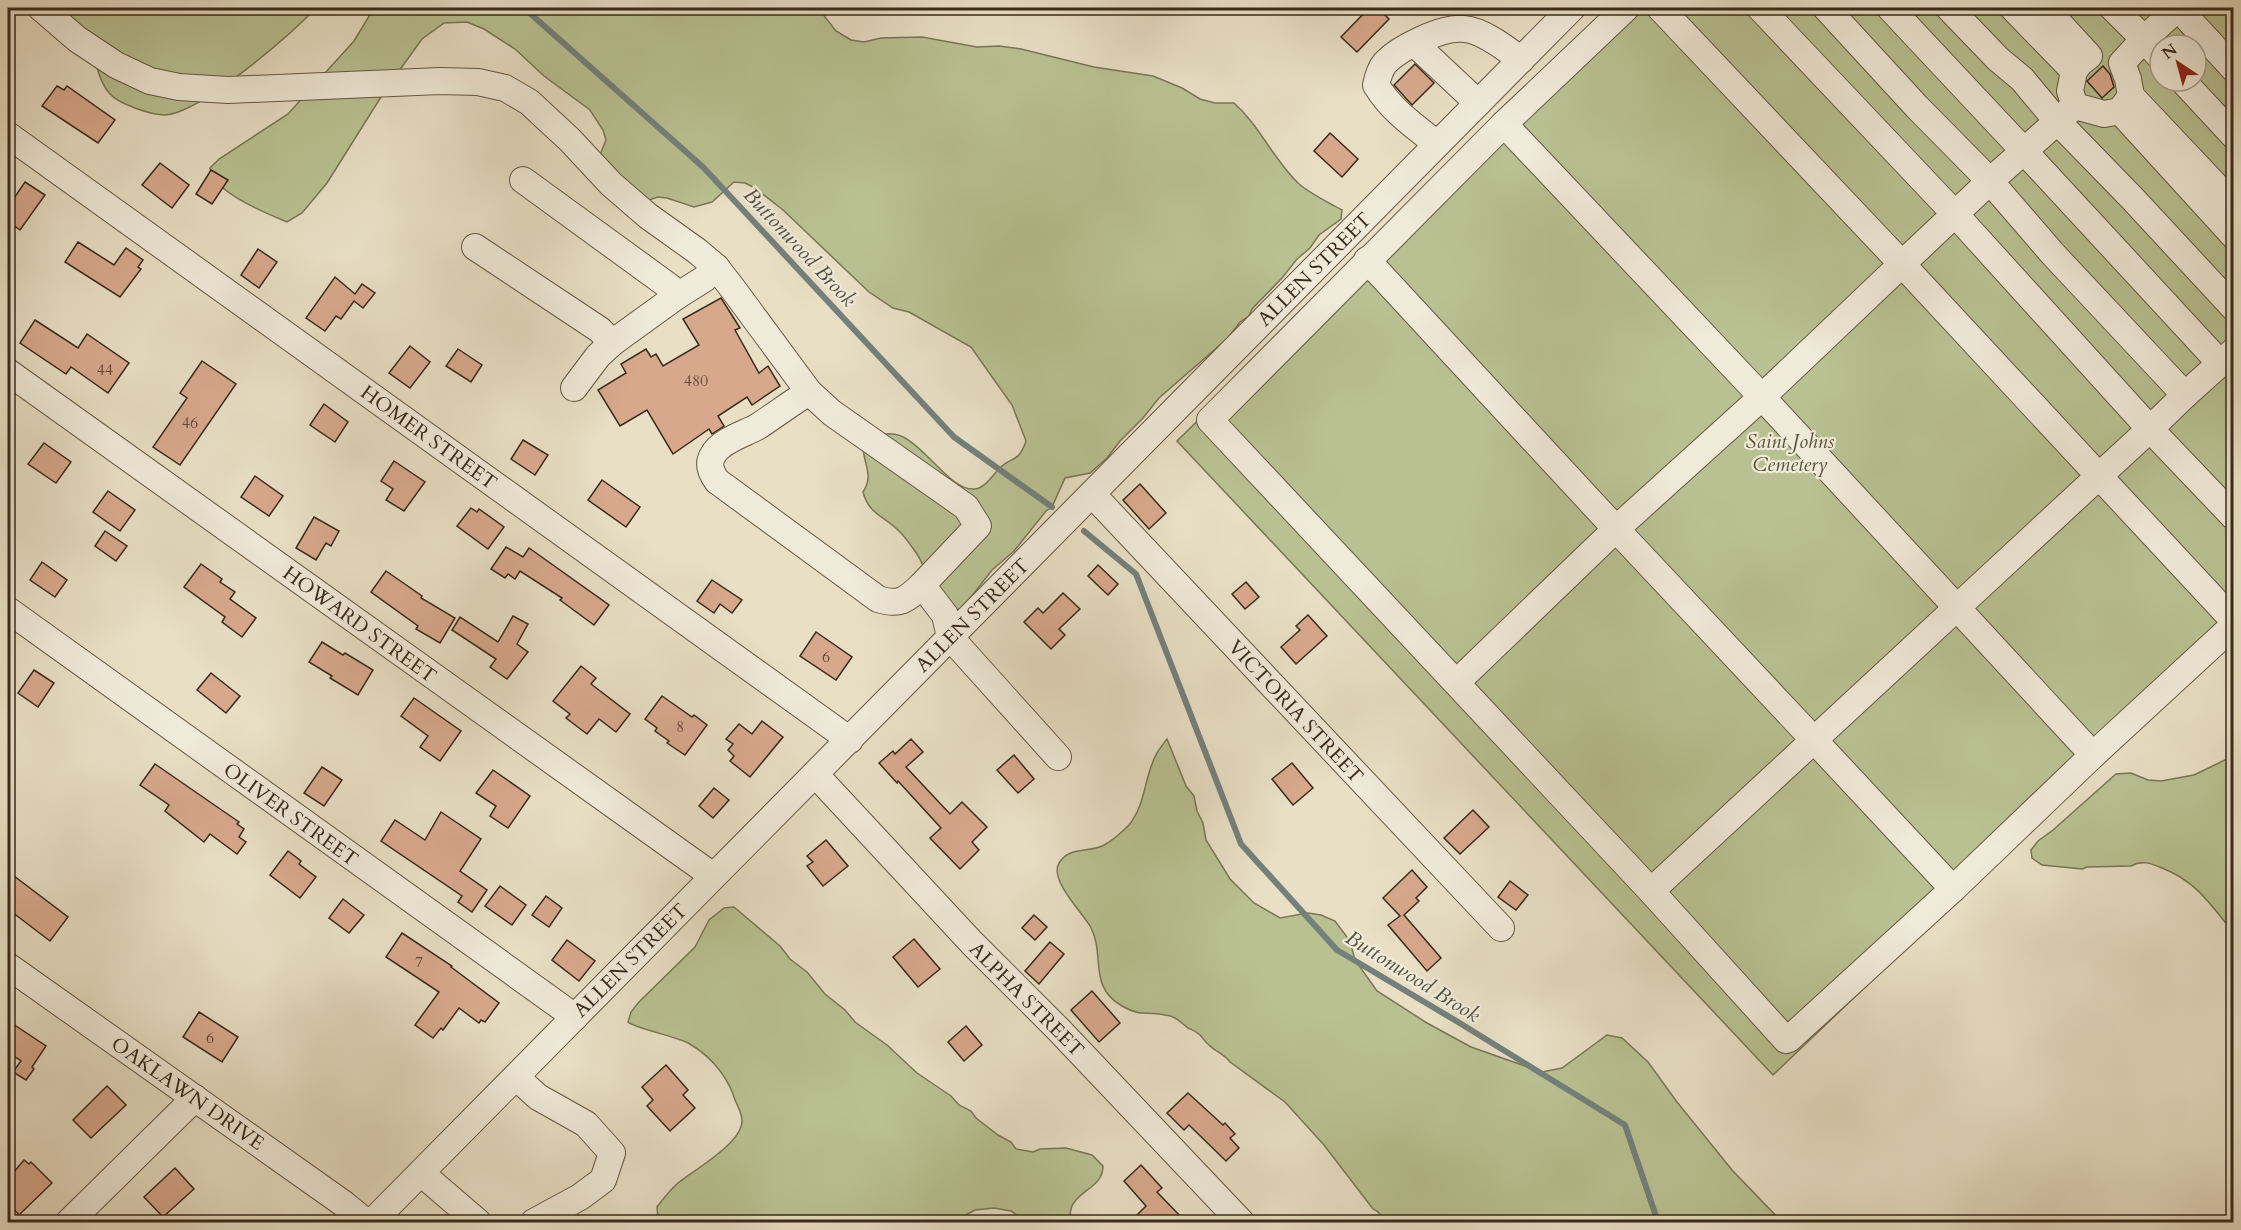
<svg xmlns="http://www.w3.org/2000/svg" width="2241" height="1230" font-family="Cardo,serif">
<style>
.green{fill:#b9c192;stroke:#797656;stroke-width:1.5;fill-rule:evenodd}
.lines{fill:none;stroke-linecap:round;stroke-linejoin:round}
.stream{stroke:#74807c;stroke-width:6}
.building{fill:#d8a88d;stroke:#392a1a;stroke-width:1.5}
.minor-casing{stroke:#655745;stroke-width:28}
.minor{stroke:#f0ead9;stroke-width:26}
.labels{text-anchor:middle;stroke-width:4.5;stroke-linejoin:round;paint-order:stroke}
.number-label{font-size:16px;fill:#614a37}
.street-label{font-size:20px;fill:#392a1a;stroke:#f0ead9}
.park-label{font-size:20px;font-style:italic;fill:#595038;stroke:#f0ead9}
.water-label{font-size:21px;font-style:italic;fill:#524e43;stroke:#f0ead9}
</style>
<rect width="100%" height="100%" fill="#e8dfc5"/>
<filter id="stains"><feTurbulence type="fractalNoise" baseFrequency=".00333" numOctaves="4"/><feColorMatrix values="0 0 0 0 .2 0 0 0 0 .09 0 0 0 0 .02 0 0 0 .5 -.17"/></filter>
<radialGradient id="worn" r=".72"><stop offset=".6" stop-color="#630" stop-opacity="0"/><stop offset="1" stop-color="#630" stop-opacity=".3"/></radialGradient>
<!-- green -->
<g class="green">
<path d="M61,8h255c-26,27 -115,105 -151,107 -14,0 -46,-11 -55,-21 -9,-10 -11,-21 -15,-33 -8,-19 -22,-37 -34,-53z"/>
<path d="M374,8h444l18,23 15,9 13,2 17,-4 41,-1 55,10 22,-1 22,3 73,18 59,9 29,12 18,11 15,4h19c26,23 39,56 64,80 12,11 30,19 44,27l-1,9 -22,16 -9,13 -13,11 -15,19 -30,31 -3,7 -9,6 -12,16 -69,60 -16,20 -23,23 -13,17 -17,15 -25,5 -13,29 -6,4 -32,40 -22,19 -28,36 -22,14c-7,-22 -13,-46 -25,-66 -5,-7 -11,-16 -17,-22 -15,-16 -31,-17 -37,-40 11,-17 1,-26 0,-45 6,-3 13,-10 20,-12 33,-11 62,57 92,54 10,-1 17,-13 24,-20 11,-13 19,-4 27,-28l-14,-36 -41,-58 -62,-35 -16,-4 -24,-16 -86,-82 -28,-22 -10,-5 -11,-1 -22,20 -18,5 -27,-9 -9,-1 -18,6 -43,-41 9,-22 -3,-10 -13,-20 -46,-34 -29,-27 -31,-20 -17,-7 -23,1 -22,16 -36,50 -59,94 -25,30 -15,9c-19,-8 -75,-30 -77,-54l9,-9 69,-45 66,-73z"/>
<path d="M1617,8h616v628l-460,439 -596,-634zM2160,45h36v36h-36z"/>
<path d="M1167,739l19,47 8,10 3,15 6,12 3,17 24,39 24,24 26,15 28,-5 13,2 14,6 15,20 5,19 22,31 50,32 44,24 71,25 20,-4 45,-33 15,3 26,24 29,40 55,68 50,52h-395l-10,-11 -4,-2 -49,-64 -39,-43 -55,-40c-6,-8 -14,-10 -21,-17 -4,-3 -6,-7 -9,-10 -3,-3 -8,-5 -12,-7 -8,-6 -12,-12 -23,-13 -18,-4 -24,2 -43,-9 -35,-20 -16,-52 -32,-80 -8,-14 -41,-46 -31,-63 10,-17 31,-10 45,-18 8,-4 19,-14 25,-20 18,-23 15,-50 28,-72 3,-5 7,-10 10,-14z"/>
<path d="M2233,753l1,169 -3,1 -6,-1c-20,-25 -33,-42 -63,-54 -11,-5 -21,-8 -31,-2l-44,1 -5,2 -40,-4 -10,-7 -1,-8 7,-9 15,-11 63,-56 15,-1 17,7 13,1 33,-6 33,-16z"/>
<path d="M734,907l46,39 10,13 17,13 18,22 20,16 10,12 32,23 30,28 34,23 8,9 12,6 5,7 22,17 13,7 5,7 17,3 7,-3 26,-1 26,7 11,11c0,20 -21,23 -30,38 -2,3 -2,6 -3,9l5,9h-48l-16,-11 -17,-3 -19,2 -22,12h-289l-6,-3 -1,-12c6,-8 13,-17 21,-24 16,-13 65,-40 64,-63 0,-8 -7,-18 -9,-26 -8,-21 -25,-40 -45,-51 -13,-7 -54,-15 -60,-21l3,-10 7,-9 57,-56 14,-27 15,-12z"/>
</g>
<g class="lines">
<!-- stream -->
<g class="stream">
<polyline points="524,8 703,167 954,437 1052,507"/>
<polyline points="1084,531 1136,574 1241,844 1337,950 1458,1022 1625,1125 1658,1222"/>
</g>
</g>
<!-- building -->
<g class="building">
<polygon points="1369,8 1378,8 1389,19 1357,52 1341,37"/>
<polygon points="1415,64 1434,83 1412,105 1394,85"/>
<polygon points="2103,66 2110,74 2114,87 2102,98 2087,81"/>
<polygon points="57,86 64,90 67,86 115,120 98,143 42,106"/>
<polygon points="1330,133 1358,159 1342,177 1314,151"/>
<polygon points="160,163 189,185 172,208 142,185"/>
<polygon points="211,170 228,180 212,204 196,194"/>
<polygon points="25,182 45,195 20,230 8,221 8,207"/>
<polygon points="78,242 114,265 126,248 143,260 138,267 141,269 120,297 65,262"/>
<polygon points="258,249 277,262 259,288 241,275"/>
<polygon points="335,277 355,294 362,284 375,293 363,308 354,301 341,319 336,316 325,331 306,318"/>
<polygon points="721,298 740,328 735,330 759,373 768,366 780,386 752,405 747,397 718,416 724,426 712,434 709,429 673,454 647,410 620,426 598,390 626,373 621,364 646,349 651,357 656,354 663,366 699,345 683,319"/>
<polygon points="35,320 78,348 87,334 129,363 108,393 71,367 66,374 20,343"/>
<polygon points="410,346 430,362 410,388 389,373"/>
<polygon points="458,349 482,365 471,382 446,366"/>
<polygon points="202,361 236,384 180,465 153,447 187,398 180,393"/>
<polygon points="324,404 348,422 335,442 310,425"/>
<polygon points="523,440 548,455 535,475 511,459"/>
<polygon points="44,443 71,462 56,483 28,464"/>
<polygon points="394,461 425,482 404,511 386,500 393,489 381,481"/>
<polygon points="255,476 283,496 269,516 241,497"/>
<polygon points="602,480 640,507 626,527 588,500"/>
<polygon points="1140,484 1166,513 1149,529 1123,500"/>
<polygon points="108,491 135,510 120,531 93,512"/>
<polygon points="471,508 477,512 479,509 504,527 488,549 457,526"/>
<polygon points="314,517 339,531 331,546 326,543 316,560 296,548"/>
<polygon points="105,531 127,546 116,561 95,546"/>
<polygon points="506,547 523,557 529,548 609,605 594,625 560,600 562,598 520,571 515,579 508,574 505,578 491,569"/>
<polygon points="42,562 67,580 55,597 30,580"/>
<polygon points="201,564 222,579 220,582 235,592 230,599 256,618 242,637 222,622 225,617 184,587"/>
<polygon points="1098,565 1118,584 1108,595 1088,576"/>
<polygon points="386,571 422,596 421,598 455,618 440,643 416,629 418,626 371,592"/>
<polygon points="712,580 742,600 732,613 720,604 714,613 697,601"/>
<polygon points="1246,582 1259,597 1245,609 1232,594"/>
<polygon points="1063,593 1080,609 1059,629 1065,635 1051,649 1024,622 1038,608 1043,613"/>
<polygon points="1308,615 1327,636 1296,664 1281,647 1300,630 1296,626"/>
<polygon points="513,616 528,624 517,644 528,652 507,679 490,667 496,659 452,630 460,617 498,642"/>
<polygon points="816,632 852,657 836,680 800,656"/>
<polygon points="322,642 343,655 345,653 373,670 358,695 330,678 332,676 309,662"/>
<polygon points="581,666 596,678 591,684 630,714 616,732 599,719 587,734 566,718 570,714 553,701"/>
<polygon points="34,670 54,683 38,707 18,693"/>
<polygon points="211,673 240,696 226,713 197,690"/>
<polygon points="662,696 692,717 694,715 707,725 685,755 667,743 669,741 655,731 657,728 645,719"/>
<polygon points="414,698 461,731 440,761 420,747 428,736 401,716"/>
<polygon points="762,721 783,737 750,777 730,761 734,756 728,750 733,744 726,739 739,724 752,734"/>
<polygon points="911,739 923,752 906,767 950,814 962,802 987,827 972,842 979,850 960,869 930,838 941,828 898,781 897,783 879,763 893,751 895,754"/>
<polygon points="1014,755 1034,779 1018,793 997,770"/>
<polygon points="1292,763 1313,788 1293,805 1272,779"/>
<polygon points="155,764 239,822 237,824 244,829 239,837 246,842 237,854 210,834 204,842 165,811 169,805 140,785"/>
<polygon points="322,767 342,780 324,806 304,793"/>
<polygon points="493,770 530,796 508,828 490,816 496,806 476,793"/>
<polygon points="714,788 729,800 713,818 699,806"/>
<polygon points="1473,810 1489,827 1460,854 1444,838"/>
<polygon points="441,812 481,839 460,871 487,890 472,912 458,902 462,896 381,841 395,820 425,840"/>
<polygon points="826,840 848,866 823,886 807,866 813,862 807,856"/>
<polygon points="288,851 301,861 299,864 316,877 300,898 270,875"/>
<polygon points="1412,870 1427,887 1416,898 1419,901 1404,915 1441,958 1427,971 1388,925 1400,916 1383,898"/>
<polygon points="14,876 68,917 50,941 8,909 8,885"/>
<polygon points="1510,881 1528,895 1516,910 1498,897"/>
<polygon points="500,886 526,905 512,925 485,906"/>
<polygon points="546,896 562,908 549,927 532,915"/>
<polygon points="343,899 364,915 349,933 329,918"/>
<polygon points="1034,915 1047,927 1035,940 1022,928"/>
<polygon points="402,933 452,966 451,967 499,1003 485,1022 481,1020 479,1023 459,1008 443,1030 441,1028 433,1038 415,1025 439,992 386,957"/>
<polygon points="914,939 940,969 918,987 893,957"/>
<polygon points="567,940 595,961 579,981 552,960"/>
<polygon points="1050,942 1064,954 1039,984 1025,971"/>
<polygon points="1092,991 1120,1023 1099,1042 1071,1010"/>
<polygon points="199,1012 238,1037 222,1062 183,1037"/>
<polygon points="13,1024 46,1046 32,1067 34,1069 26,1080 13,1072 21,1061 8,1052 8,1032"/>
<polygon points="966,1026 982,1045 964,1061 948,1042"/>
<polygon points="666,1065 688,1090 683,1095 695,1108 670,1131 647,1106 653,1100 642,1087"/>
<polygon points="107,1086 126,1105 91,1138 73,1120"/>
<polygon points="1188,1093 1223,1125 1225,1123 1235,1134 1230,1138 1239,1148 1226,1161 1189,1125 1184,1130 1167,1113"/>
<polygon points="24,1160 29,1164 31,1162 52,1183 19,1215 8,1203 8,1179"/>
<polygon points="1141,1165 1162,1188 1157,1192 1186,1222 1130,1222 1146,1206 1124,1181"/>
<polygon points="175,1168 194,1189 163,1217 144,1197"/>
</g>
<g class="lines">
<defs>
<g id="minor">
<polyline points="41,8 77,39 116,65 150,81 179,87 228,90 440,81 478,82 505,88 529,102 570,140 611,184 648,216 697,251 716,267 733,289 809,392 832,413 966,507 978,526 922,585 945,615 950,637 1058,757"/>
<polyline points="1626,8 1504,124 1210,420 1651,891 1786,1040 1789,1039 1953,889 2093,755 2234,625"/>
<polyline points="1660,8 1902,264 1990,181 1917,107 1826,8"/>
<polyline points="1760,8 1955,214 2150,429 2099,476 1902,264 1762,397 2093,755"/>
<polyline points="1890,8 2024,151 2070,110"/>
<polyline points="1949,8 1998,59 2022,79 2057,121 2132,198 2234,308"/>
<polyline points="2013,8 2074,71 2070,91 2075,106 2104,114 2120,111 2131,96 2128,79 2122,63 2144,39 2113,8"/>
<polyline points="2045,8 2089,56 2080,63 2074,71"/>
<polyline points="2178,8 2234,69"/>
<polyline points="1415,44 1478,103"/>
<polyline points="2160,57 2144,39 2178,8"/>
<polyline points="2183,81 2234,136"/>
<polyline points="2131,96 2234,205"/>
<polyline points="2120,111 2234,236"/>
<polyline points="8,135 850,740"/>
<path d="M1437,144c-23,-18 -46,-34 -61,-59 2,-8 4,-16 9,-22 14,-15 58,-37 79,-34 18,1 43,20 57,31"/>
<polyline points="523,180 670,287 677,296 704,279 716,267"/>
<polyline points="475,247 600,330 612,343"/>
<polyline points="1367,260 1616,529 1762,397 1504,124"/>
<polyline points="2220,363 2024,151 1990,181 2052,253 2185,395 2234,351"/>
<polyline points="8,372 713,876"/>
<polyline points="574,388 598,356 612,343 677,296"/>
<path d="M809,392c-18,11 -35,24 -52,35 -13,7 -37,14 -44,28 -6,9 -1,19 4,26l161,118c22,7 28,1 44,-14"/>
<polyline points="2185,395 2150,429 2234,517"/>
<polyline points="1092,494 1501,928"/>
<polyline points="8,610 575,1017"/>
<polyline points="1457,682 1616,529 1814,740 1651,891"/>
<polyline points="815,774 972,943 1059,1030 1241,1222"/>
<polyline points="1953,889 1814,740 2099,476 2234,621"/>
<polyline points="8,966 344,1204 366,1222"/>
<polyline points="516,1077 538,1097 586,1124 612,1153 603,1180 580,1197 534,1222"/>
<polyline points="421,1173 478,1222"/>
<polyline points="69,1222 195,1098"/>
<polyline points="372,1222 1572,8"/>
</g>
</defs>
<!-- minor casing -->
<use href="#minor" class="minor-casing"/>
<!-- minor -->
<use href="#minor" class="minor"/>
</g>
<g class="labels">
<!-- number labels -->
<g class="number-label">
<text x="105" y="375">44</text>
<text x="696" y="386">480</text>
<text x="190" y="428">46</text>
<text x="826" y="662">6</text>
<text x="680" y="732">8</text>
<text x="419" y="967">7</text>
<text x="210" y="1043">6</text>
</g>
<!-- street labels -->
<g class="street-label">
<text transform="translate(1314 269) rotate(-45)" y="7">ALLEN STREET</text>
<text transform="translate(429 437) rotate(36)" y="7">HOMER STREET</text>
<text transform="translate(972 615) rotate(-45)" y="7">ALLEN STREET</text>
<text transform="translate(360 624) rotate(36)" y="7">HOWARD STREET</text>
<text transform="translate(1296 711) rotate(47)" y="7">VICTORIA STREET</text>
<text transform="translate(291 814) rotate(36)" y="7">OLIVER STREET</text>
<text transform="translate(630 960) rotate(-45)" y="7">ALLEN STREET</text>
<text transform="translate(1027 999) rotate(45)" y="7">ALPHA STREET</text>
<text transform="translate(188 1093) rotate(35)" y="7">OAKLAWN DRIVE</text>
</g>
<!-- park labels -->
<g class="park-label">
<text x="1790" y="448">Saint Johns<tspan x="1790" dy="23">Cemetery</tspan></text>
</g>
<!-- water labels -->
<g class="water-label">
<text transform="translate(800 247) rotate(47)" y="7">Buttonwood Brook</text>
<text transform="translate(1413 976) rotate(32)" y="7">Buttonwood Brook</text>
</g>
</g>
<!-- margin -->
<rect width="2241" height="1230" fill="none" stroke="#e8dfc5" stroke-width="30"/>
<rect x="9" y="9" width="2223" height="1212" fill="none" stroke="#392a1a" stroke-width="3"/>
<rect x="15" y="15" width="2211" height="1200" fill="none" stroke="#392a1a" stroke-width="1.5"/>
<!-- north arrow -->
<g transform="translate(2178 63) rotate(324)"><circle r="28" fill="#f0ead9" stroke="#a79d8d" stroke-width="1.5"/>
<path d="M0-4.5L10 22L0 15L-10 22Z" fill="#8f2418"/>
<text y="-9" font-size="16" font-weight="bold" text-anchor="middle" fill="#392a1a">N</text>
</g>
<rect width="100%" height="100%" filter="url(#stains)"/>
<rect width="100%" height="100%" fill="url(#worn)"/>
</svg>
